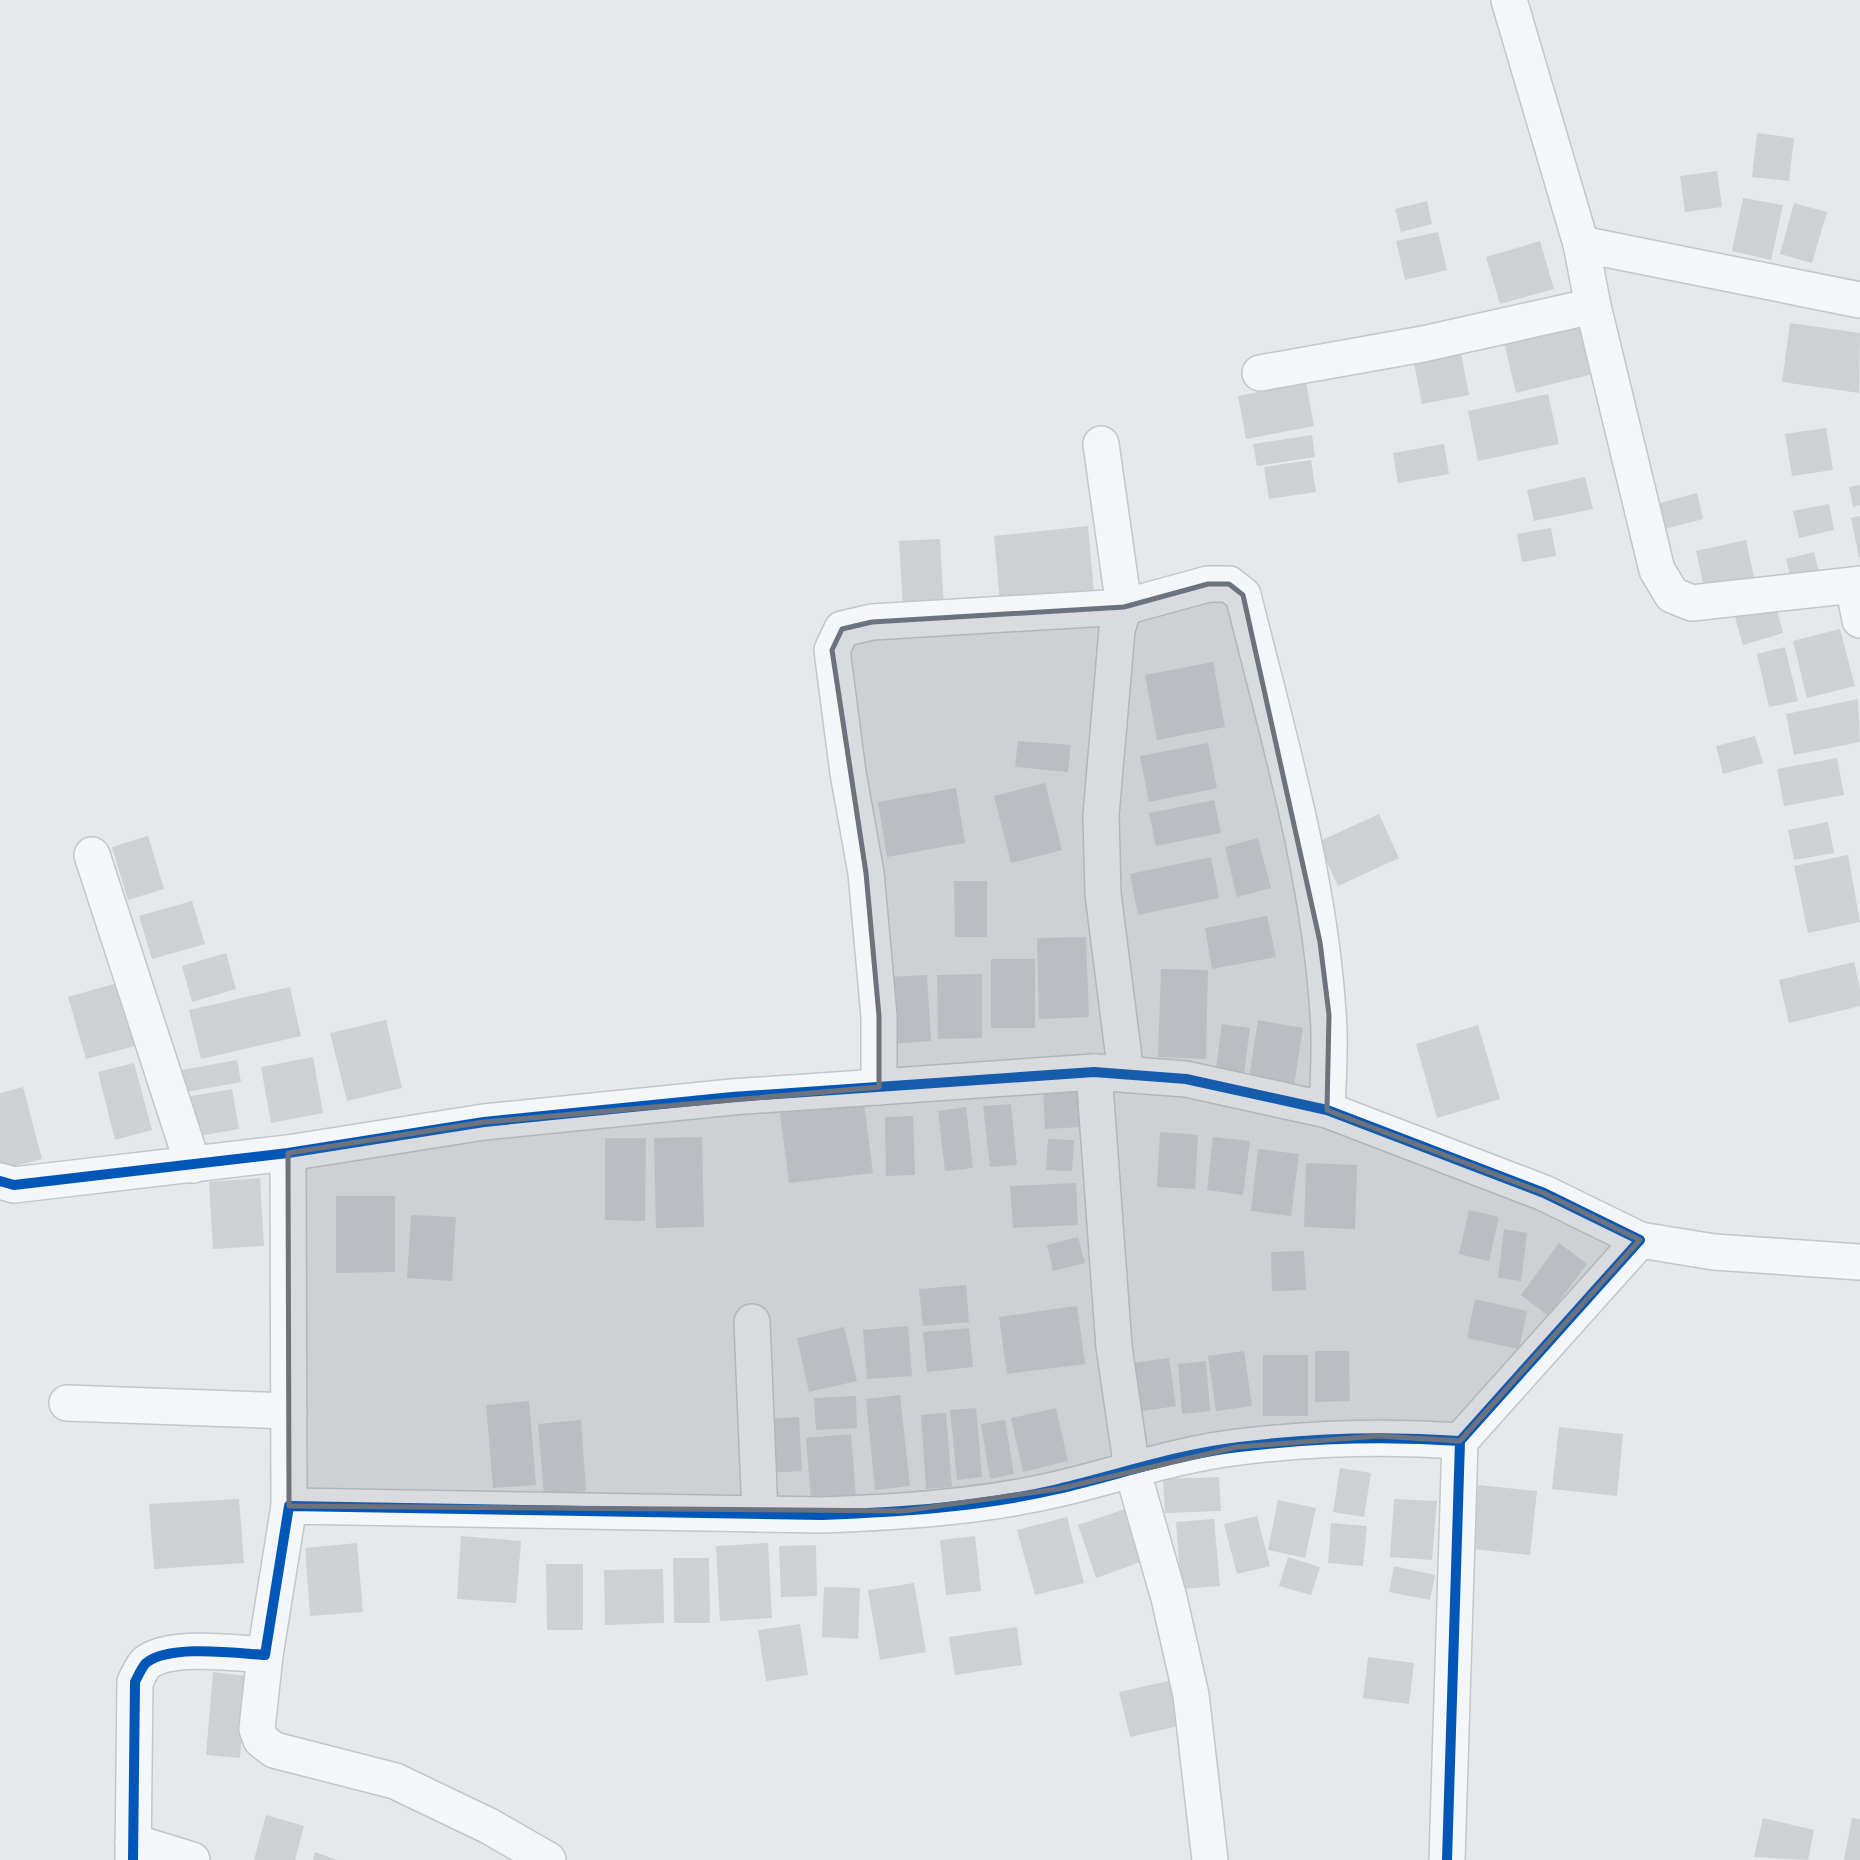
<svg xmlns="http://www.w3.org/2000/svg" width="1860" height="1860" font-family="'Source Sans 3',sans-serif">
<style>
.building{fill:#ced0d3}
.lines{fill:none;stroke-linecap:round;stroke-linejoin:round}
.street-casing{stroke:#c4c6c8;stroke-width:38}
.street{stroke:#f5f6f7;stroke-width:35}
.cycleway-casing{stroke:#f4f6f9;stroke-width:15}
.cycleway{stroke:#0057b8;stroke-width:10}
.marked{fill:#6c737f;fill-opacity:0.2;stroke:#6c737f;stroke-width:5;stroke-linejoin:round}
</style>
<rect width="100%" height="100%" fill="#e6e8ea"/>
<!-- building -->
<g class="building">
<polygon points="1757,133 1794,138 1789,181 1752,177"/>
<polygon points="1717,171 1722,207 1685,212 1680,176"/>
<polygon points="1743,198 1783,205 1771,260 1732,251"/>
<polygon points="1427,201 1432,224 1401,232 1395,209"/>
<polygon points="1794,203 1827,212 1812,263 1780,254"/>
<polygon points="1438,232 1447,270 1405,280 1396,241"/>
<polygon points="1540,241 1554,289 1500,304 1486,257"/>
<polygon points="1582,315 1597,373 1516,393 1502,334"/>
<polygon points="1790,323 1860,333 1859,393 1782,382"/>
<polygon points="1459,343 1469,395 1422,404 1412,353"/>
<polygon points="1306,383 1314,426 1246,439 1238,396"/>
<polygon points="1548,394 1559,444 1478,461 1468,411"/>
<polygon points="1826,428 1833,470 1792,476 1785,434"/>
<polygon points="1312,435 1315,457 1257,466 1253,444"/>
<polygon points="1444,444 1449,474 1398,483 1393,453"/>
<polygon points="1311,460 1316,492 1269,499 1264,467"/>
<polygon points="1585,477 1593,509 1534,521 1527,490"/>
<polygon points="1860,485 1860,505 1853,507 1849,487"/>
<polygon points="1697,493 1703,519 1660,530 1653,505"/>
<polygon points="1829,504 1834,530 1799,538 1793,511"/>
<polygon points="1860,516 1860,557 1859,558 1851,518"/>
<polygon points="1088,526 1094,592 1000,601 994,536"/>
<polygon points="1551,528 1556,556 1522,562 1517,534"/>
<polygon points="940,539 944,607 903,609 899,541"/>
<polygon points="1746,540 1754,577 1704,588 1696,551"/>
<polygon points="1814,552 1821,581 1793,587 1786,559"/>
<polygon points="1775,603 1783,633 1743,645 1734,614"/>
<polygon points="1840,629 1855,686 1807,698 1793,641"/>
<polygon points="1785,647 1798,701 1769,707 1757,654"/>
<polygon points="1213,662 1225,727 1157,740 1145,675"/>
<polygon points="1858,699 1860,742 1794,755 1786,714"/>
<polygon points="1755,736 1763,763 1723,774 1716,746"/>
<polygon points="1018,741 1071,745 1068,772 1015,767"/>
<polygon points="1208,743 1217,788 1149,802 1140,756"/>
<polygon points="1837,758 1844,795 1784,806 1777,769"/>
<polygon points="1045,783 1062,850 1011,863 994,796"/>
<polygon points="956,788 965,843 887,857 878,802"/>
<polygon points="1214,800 1221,833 1156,846 1149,813"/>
<polygon points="1379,814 1399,858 1338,886 1318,842"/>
<polygon points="1828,822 1834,853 1794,860 1788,830"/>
<polygon points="148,836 164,889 128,900 112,847"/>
<polygon points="1258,838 1271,888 1237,897 1225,847"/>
<polygon points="1848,855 1860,922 1808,933 1794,866"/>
<polygon points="1211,857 1219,898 1138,915 1130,874"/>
<polygon points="954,881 987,881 987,937 955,937"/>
<polygon points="192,901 205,944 152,959 139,916"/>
<polygon points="1267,916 1276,957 1212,969 1205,928"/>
<polygon points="1086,937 1089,1017 1039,1019 1037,938"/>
<polygon points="226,953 236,989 192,1002 182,966"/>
<rect x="991" y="959" width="44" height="69"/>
<polygon points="1854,962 1860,988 1860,1006 1789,1023 1779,980"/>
<polygon points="1161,969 1208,970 1206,1059 1158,1057"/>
<polygon points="982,974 982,1038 938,1039 937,975"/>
<polygon points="927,975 931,1041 892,1044 887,977"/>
<polygon points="117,983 135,1046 86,1059 68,997"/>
<polygon points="290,987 301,1036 201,1059 189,1010"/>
<polygon points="386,1020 402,1088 347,1101 330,1033"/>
<polygon points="1258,1020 1303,1028 1294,1086 1249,1078"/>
<polygon points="1222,1024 1250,1028 1244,1073 1216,1068"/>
<polygon points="1478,1025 1500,1099 1437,1118 1416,1044"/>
<polygon points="313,1057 323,1113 271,1123 261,1067"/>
<polygon points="237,1060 241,1082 186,1092 182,1070"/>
<polygon points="134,1063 152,1130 115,1140 98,1072"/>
<polygon points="23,1087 42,1159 0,1170 0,1093"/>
<polygon points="1080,1088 1083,1127 1045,1129 1043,1091"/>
<polygon points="232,1089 239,1129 193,1137 186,1097"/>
<polygon points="864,1103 873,1173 789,1183 780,1113"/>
<polygon points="1011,1104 1017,1165 990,1167 983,1106"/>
<polygon points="966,1107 973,1168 945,1171 938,1111"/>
<polygon points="913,1116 915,1175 886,1176 885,1117"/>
<polygon points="1160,1132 1198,1135 1195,1189 1157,1187"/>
<polygon points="702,1137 704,1227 656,1228 654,1138"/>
<polygon points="1213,1137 1250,1141 1243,1195 1207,1190"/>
<polygon points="605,1138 646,1138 645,1221 605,1220"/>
<polygon points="1048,1139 1074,1140 1072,1171 1046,1170"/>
<polygon points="1258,1149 1299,1154 1291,1216 1251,1211"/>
<polygon points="1306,1163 1357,1165 1355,1229 1304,1227"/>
<polygon points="260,1178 264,1246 213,1249 209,1182"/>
<polygon points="1076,1183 1078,1225 1013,1228 1010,1186"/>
<polygon points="336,1196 395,1196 395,1272 336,1273"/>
<polygon points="1469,1210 1499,1217 1489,1261 1459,1254"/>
<polygon points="411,1215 456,1217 452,1281 407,1278"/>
<polygon points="1504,1229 1527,1233 1521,1281 1498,1278"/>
<polygon points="1078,1237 1085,1263 1053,1271 1047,1245"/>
<polygon points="1559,1243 1587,1264 1548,1316 1521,1295"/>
<polygon points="1304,1251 1306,1290 1272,1291 1271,1252"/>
<polygon points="966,1285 969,1322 923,1326 919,1289"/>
<polygon points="1475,1299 1527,1311 1519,1349 1467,1338"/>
<polygon points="1077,1306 1085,1364 1007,1374 999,1317"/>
<polygon points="908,1326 912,1376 867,1379 863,1330"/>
<polygon points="844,1327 857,1381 809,1392 797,1338"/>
<polygon points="969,1328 973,1367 927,1372 923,1332"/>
<polygon points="1244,1351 1252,1406 1216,1411 1208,1356"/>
<polygon points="1315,1351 1349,1351 1350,1401 1315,1402"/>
<rect x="1263" y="1355" width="45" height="61"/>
<polygon points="1169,1358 1176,1406 1131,1413 1124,1364"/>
<polygon points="1206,1361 1210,1411 1182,1414 1178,1364"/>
<polygon points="900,1395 910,1486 875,1490 866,1399"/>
<polygon points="856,1396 857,1428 816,1430 814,1398"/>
<polygon points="529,1401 536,1485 493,1488 486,1405"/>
<polygon points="976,1408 982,1477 957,1480 950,1410"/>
<polygon points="1056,1408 1068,1461 1023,1472 1011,1418"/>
<polygon points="946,1413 952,1487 926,1489 921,1415"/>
<polygon points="799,1417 802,1471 768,1473 764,1419"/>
<polygon points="581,1420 586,1491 544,1495 538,1424"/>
<polygon points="1005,1420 1014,1474 990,1479 981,1424"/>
<polygon points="1559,1427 1623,1434 1617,1496 1552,1489"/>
<polygon points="851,1434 856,1497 811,1501 806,1438"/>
<polygon points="1340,1468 1371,1473 1364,1517 1333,1512"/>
<polygon points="1219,1477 1221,1511 1165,1513 1163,1479"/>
<polygon points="1478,1485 1537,1491 1530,1555 1471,1549"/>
<polygon points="239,1499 244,1563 154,1569 149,1504"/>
<polygon points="1394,1499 1437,1501 1432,1560 1390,1557"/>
<polygon points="1278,1500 1316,1508 1305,1558 1268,1550"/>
<polygon points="1128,1508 1146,1560 1096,1578 1078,1525"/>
<polygon points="1257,1516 1270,1566 1237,1574 1224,1524"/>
<polygon points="1067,1517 1084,1583 1035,1595 1017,1530"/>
<polygon points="1214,1519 1220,1586 1181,1589 1176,1522"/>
<polygon points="1331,1523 1367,1526 1363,1566 1328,1563"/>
<polygon points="461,1536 521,1541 516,1603 457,1599"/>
<polygon points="975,1536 981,1591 946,1595 940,1540"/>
<polygon points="357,1543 363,1612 310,1616 305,1548"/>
<polygon points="768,1543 772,1618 720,1621 716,1546"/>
<polygon points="816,1545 817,1596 781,1597 779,1546"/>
<polygon points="1288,1557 1320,1567 1311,1595 1279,1586"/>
<polygon points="673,1558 709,1558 710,1623 674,1623"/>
<polygon points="546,1564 583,1564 583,1630 547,1630"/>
<polygon points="1394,1566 1435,1575 1430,1600 1389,1592"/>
<polygon points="663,1569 664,1623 605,1625 604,1570"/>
<polygon points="914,1583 926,1652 880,1660 868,1590"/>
<polygon points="824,1587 860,1588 858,1639 822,1637"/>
<polygon points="800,1624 808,1675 766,1681 758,1630"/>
<polygon points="1017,1627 1022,1665 955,1675 949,1637"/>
<polygon points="1368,1657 1414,1663 1409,1704 1363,1698"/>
<polygon points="213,1672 246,1676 240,1758 206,1755"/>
<polygon points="1173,1680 1183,1725 1130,1737 1119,1692"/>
<polygon points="266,1815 304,1826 295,1860 254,1860"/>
<polygon points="1763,1818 1814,1830 1808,1860 1754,1857"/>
<polygon points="1852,1818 1860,1819 1860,1860 1844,1860"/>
<polygon points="315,1852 337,1860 313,1860"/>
</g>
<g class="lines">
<defs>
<g id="street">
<polyline points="1509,0 1581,244 1593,306 1657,570 1672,595 1692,603 1853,585"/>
<polyline points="1581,244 1860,300"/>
<polyline points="1260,373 1423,344 1593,306"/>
<polyline points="1101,444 1124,607 1117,630 1101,815 1103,894 1126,1074"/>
<polyline points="1860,584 1853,585 1860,620"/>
<polyline points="92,855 193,1165"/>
<polyline points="1094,1072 1114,1347 1132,1469 1169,1598 1191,1695 1210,1860"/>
<path d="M879,1087v-71l-13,-143 -18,-100 -16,-123 10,-21 30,-7 252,-15 84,-23h21l14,11c34,137 76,277 85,418 3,32 0,65 -1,97"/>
<polyline points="288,1153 289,1506"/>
<polyline points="0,1181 14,1185 288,1153 484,1122 732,1097 1094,1072 1186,1079 1327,1110 1544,1193 1640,1240 1460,1441 1447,1860"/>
<polyline points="1640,1240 1714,1252 1860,1262"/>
<polyline points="752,1322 760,1514"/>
<polyline points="67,1403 289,1411"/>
<polyline points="265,1655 257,1729 261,1740 274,1750 395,1781 489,1826 548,1860"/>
<polyline points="133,1842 192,1860"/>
<path d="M133,1860l2,-178c3,-6 7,-15 11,-19 23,-19 90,-10 119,-8l24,-149 533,9c79,-3 159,-8 236,-26 60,-14 120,-35 181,-42 74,-9 147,-11 221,-6"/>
</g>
</defs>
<!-- street casing -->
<use href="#street" class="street-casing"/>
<!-- street -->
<use href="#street" class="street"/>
<defs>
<g id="cycleway">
<polyline points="0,1181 14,1185 288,1153 484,1122 732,1097 1094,1072 1186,1079 1327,1110 1544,1193 1640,1240 1460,1441 1447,1860"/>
<path d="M133,1860l2,-178c3,-6 7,-15 11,-19 23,-19 90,-10 119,-8l24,-149 533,9c79,-3 159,-8 236,-26 60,-14 120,-35 181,-42 74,-9 147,-11 221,-6"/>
</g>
</defs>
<!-- cycleway casing -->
<use href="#cycleway" class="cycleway-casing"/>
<!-- cycleway -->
<use href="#cycleway" class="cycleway"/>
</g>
<!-- marked area -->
<path class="marked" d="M1208,584h21l14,11 77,347 9,73 -2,95 217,83 96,47 -180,201 -82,-5 -141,11 -179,42 -155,22 -614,-5 -1,-353 196,-31 395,-35v-71l-13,-143 -34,-223 10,-21 30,-7 252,-15z"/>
</svg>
